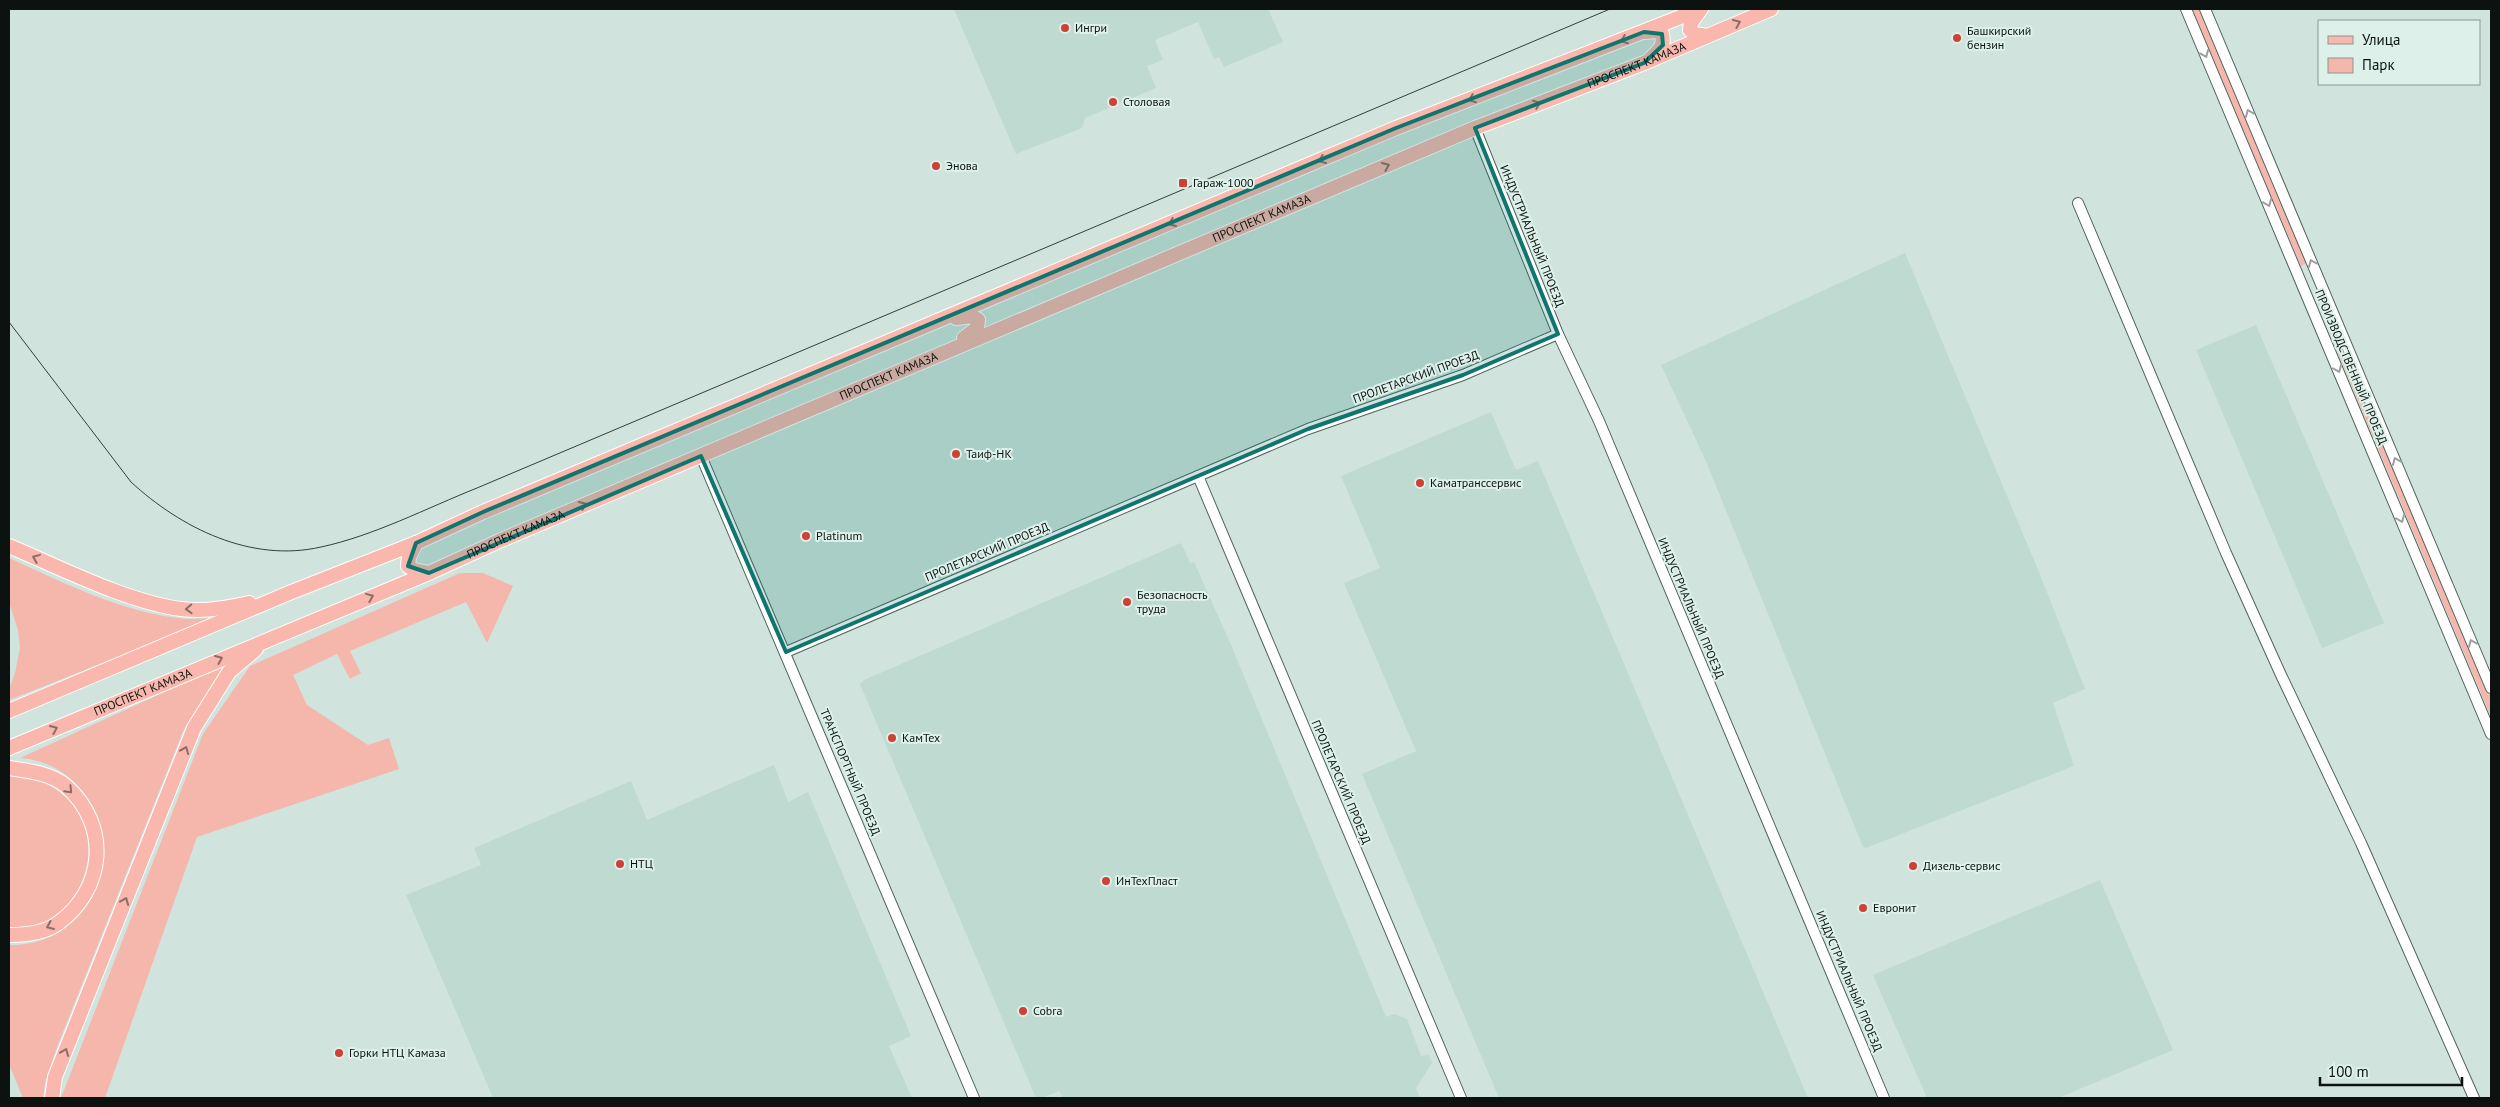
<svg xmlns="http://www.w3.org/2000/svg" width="2500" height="1107" font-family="'PT Sans',sans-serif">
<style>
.built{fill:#bedad1}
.green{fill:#f5b6ab}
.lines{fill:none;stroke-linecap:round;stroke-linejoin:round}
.minor-casing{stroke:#51635d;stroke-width:12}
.major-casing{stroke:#fff;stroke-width:16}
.minor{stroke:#fff;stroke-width:10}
.major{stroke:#f9b7ad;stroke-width:14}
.tram{stroke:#343e3a;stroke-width:1}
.oneway{stroke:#8e6d66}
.oneway2{stroke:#9da09f}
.marked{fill:#0f766e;fill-opacity:0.2;stroke:#0f766e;stroke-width:4;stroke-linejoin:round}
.poi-dot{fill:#ce4134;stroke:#ddf1ea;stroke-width:2}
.labels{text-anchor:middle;stroke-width:4;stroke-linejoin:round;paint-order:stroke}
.poi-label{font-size:12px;fill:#0b1210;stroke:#ddf1ea;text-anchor:start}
.street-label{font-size:12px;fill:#0b1210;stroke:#ddf1ea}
</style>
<rect width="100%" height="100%" fill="#d0e4dd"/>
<!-- built -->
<g class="built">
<polygon points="954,9 1268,9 1283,42 1224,67 1219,57 1214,59 1198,22 1155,40 1163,60 1147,66 1156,88 1085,118 1082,128 1016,154"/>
<polygon points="1905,253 2039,572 2085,689 2053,703 2074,766 1866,848 1863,847 1705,459 1661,365"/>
<polygon points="2256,325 2384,623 2322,648 2196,350"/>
<polygon points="1491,412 1516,470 1538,461 1808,1098 1499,1098 1362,774 1416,751 1344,583 1380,568 1341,476"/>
<polygon points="1181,543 1190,563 1194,562 1231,645 1386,1017 1394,1014 1407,1019 1421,1056 1429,1055 1432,1063 1416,1088 1420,1098 1063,1098 1059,1091 1042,1098 1036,1098 860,684 864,680"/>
<polygon points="774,765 788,802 808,792 911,1036 889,1046 912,1098 493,1098 406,895 481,865 474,848 631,781 647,820"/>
<polygon points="2100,880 2173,1050 2058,1098 1927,1098 1873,975"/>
</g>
<!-- green -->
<g class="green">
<polygon points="2191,9 2199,9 2307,263 2301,266"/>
<polygon points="2345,350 2491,698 2491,717 2338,353"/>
<path d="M9,558c53,24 110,53 169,60 12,2 26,0 38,0l-207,82v-10l6,-17 5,-25 -2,-18 -9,-28z"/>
<polygon points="460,573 483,573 513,586 487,643 466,602 350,651 361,673 350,679 337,654 293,675 307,705 368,745 389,738 399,769 197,837 105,1098 61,1098 203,734 250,666"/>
<path d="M228,663l-44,66 -127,318 -12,36 -2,15h-20l-14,-34v-119c87,2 128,-106 63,-165 -14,-13 -33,-21 -52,-22z"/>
<path d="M9,775c60,3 98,54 71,111 -5,10 -13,24 -23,30 -14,9 -31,11 -47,15z"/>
</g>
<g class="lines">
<defs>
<g id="minor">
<polyline points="2186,9 2491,734"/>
<polyline points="2205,9 2491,688"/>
<polyline points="1475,128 1558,334 1599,421 1884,1098"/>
<polyline points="2078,203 2226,553 2281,675 2361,843 2474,1098"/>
<polyline points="701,456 974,1098"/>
<polyline points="1198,476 1461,1098"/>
<polyline points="786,652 1308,429 1463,375 1558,334"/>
</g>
<g id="major">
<polyline points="1700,10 1691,23 1690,30 1695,34 1707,36"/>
<path d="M1646,32l10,-1 6,3c3,11 -3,17 -11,24"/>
<polyline points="956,318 972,316 978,320 977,328 964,338"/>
<polyline points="416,543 409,557 408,566 414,570 429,573"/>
<path d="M9,546c50,21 118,56 172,63 21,3 47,-1 68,-6"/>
<polyline points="9,711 289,593 416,543 483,512 1396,128 1701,9"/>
<path id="s1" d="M9,748l420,-175 70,-32 976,-413 169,-65 127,-54"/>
<path d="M9,768c19,3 42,5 57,18 45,40 39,104 -9,138 -13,9 -33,11 -48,11"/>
<polyline points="52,1098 55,1077 194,728 229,672 256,649"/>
</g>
</defs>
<!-- minor casing -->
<use href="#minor" class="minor-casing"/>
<!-- major casing -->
<use href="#major" class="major-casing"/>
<!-- minor -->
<use href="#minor" class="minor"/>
<!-- major -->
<use href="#major" class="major"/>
<!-- tram -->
<path class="tram" d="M9,322l122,160c50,46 120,81 190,65 52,-11 106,-39 156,-59l1133,-479"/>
</g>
<!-- one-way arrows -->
<defs><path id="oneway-chevron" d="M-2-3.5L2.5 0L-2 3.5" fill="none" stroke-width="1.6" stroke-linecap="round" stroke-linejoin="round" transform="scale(1.25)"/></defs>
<g class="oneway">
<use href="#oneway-chevron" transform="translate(1737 23) rotate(-23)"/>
<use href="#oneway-chevron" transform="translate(1624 40) rotate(159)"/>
<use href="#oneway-chevron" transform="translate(1472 99) rotate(159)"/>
<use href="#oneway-chevron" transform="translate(1537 104) rotate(-21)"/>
<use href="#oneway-chevron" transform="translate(1322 160) rotate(157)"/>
<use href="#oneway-chevron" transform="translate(1386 166) rotate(-23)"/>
<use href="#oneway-chevron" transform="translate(1172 223) rotate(157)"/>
<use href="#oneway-chevron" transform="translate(583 505) rotate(-23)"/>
<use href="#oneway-chevron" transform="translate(36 558) rotate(-158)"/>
<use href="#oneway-chevron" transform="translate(370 597) rotate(-22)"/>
<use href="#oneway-chevron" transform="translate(189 609) rotate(178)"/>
<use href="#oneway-chevron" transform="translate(219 659) rotate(-23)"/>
<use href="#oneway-chevron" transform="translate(54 729) rotate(-23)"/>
<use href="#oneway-chevron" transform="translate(185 750) rotate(-68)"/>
<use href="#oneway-chevron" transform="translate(69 790) rotate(46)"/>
<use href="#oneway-chevron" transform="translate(125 901) rotate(-68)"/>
<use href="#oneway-chevron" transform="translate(50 926) rotate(157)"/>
<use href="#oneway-chevron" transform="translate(65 1052) rotate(-68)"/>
</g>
<g class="oneway2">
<use href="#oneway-chevron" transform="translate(2205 54) rotate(67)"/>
<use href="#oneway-chevron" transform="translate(2249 113) rotate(-113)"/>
<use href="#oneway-chevron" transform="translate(2268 203) rotate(67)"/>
<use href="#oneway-chevron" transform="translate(2312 263) rotate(-113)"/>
<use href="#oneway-chevron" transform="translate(2338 369) rotate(67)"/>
<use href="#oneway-chevron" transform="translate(2396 461) rotate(-113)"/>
<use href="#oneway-chevron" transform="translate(2401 519) rotate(67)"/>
<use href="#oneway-chevron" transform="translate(2472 643) rotate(-113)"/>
</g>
<!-- marked area -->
<path class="marked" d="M1644,32l18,2 1,11 -19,18 -169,65 83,206 -95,41 -155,54 -522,223 -85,-196 -272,117 -21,-7 8,-23 67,-31 913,-384z"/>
<!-- markers -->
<g class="poi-dot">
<circle cx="1065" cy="28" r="5"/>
<circle cx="1957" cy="38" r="5"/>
<circle cx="1113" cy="102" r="5"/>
<circle cx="936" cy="166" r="5"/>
<rect x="1178" y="178" width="10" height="10" rx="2.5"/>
<circle cx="956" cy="454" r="5"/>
<circle cx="1420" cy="483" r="5"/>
<circle cx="806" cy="536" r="5"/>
<circle cx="1127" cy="602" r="5"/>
<circle cx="892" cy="738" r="5"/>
<circle cx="620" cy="864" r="5"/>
<circle cx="1913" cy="866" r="5"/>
<circle cx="1106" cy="881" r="5"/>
<circle cx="1863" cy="908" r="5"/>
<circle cx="1023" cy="1011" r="5"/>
<circle cx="339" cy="1053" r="5"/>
</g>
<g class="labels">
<!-- poi labels -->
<g class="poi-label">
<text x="1075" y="32">Ингри</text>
<text x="1967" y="35">Башкирский<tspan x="1967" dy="14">бензин</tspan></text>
<text x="1123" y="106">Столовая</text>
<text x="946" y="170">Энова</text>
<text x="1193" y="187">Гараж-1000</text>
<text x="966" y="458">Таиф-НК</text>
<text x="1430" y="487">Каматранссервис</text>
<text x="816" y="540">Platinum</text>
<text x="1137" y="599">Безопасность<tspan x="1137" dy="14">труда</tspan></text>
<text x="902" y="742">КамТех</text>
<text x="630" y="868">НТЦ</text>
<text x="1923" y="870">Дизель-сервис</text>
<text x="1116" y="885">ИнТехПласт</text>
<text x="1873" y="912">Евронит</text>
<text x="1033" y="1015">Cobra</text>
<text x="349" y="1057">Горки НТЦ Камаза</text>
</g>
<!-- street labels -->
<g class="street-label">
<text dy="4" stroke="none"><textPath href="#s1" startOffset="1765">ПРОСПЕКТ КАМАЗА</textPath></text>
<text dy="4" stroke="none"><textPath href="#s1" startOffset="1360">ПРОСПЕКТ КАМАЗА</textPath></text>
<text transform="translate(1532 236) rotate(68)" y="4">ИНДУСТРИАЛЬНЫЙ ПРОЕЗД</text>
<text transform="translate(2351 367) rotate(67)" y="4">ПРОИЗВОДСТВЕННЫЙ ПРОЕЗД</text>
<text dy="4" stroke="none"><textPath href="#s1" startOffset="955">ПРОСПЕКТ КАМАЗА</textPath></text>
<text transform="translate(1416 377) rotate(-20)" y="4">ПРОЛЕТАРСКИЙ ПРОЕЗД</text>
<text dy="4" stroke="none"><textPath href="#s1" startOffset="550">ПРОСПЕКТ КАМАЗА</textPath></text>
<text transform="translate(987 552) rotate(-23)" y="4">ПРОЛЕТАРСКИЙ ПРОЕЗД</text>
<text transform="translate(1691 608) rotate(67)" y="4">ИНДУСТРИАЛЬНЫЙ ПРОЕЗД</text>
<text dy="4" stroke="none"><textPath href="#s1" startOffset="145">ПРОСПЕКТ КАМАЗА</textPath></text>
<text transform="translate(850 772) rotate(67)" y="4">ТРАНСПОРТНЫЙ ПРОЕЗД</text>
<text transform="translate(1341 782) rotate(67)" y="4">ПРОЛЕТАРСКИЙ ПРОЕЗД</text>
<text transform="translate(1849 981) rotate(67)" y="4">ИНДУСТРИАЛЬНЫЙ ПРОЕЗД</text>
</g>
</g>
<!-- border -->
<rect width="2500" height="1107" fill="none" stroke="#0b1210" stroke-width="20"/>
<!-- legend -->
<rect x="2318" y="20" width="162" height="65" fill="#ddf1ea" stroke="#899893"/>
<rect x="2328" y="36" width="25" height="8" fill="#f9b7ad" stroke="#899893"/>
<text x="2362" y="45" font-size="15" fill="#0b1210">Улица</text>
<rect x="2328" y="58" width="25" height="15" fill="#f5b6ab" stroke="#899893"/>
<text x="2362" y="70" font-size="15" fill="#0b1210">Парк</text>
<!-- scale -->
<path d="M2320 1077v8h142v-8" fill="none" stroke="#0b1210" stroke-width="2.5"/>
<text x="2328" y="1077" font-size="15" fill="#0b1210" stroke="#ddf1ea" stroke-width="4" paint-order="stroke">100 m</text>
</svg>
